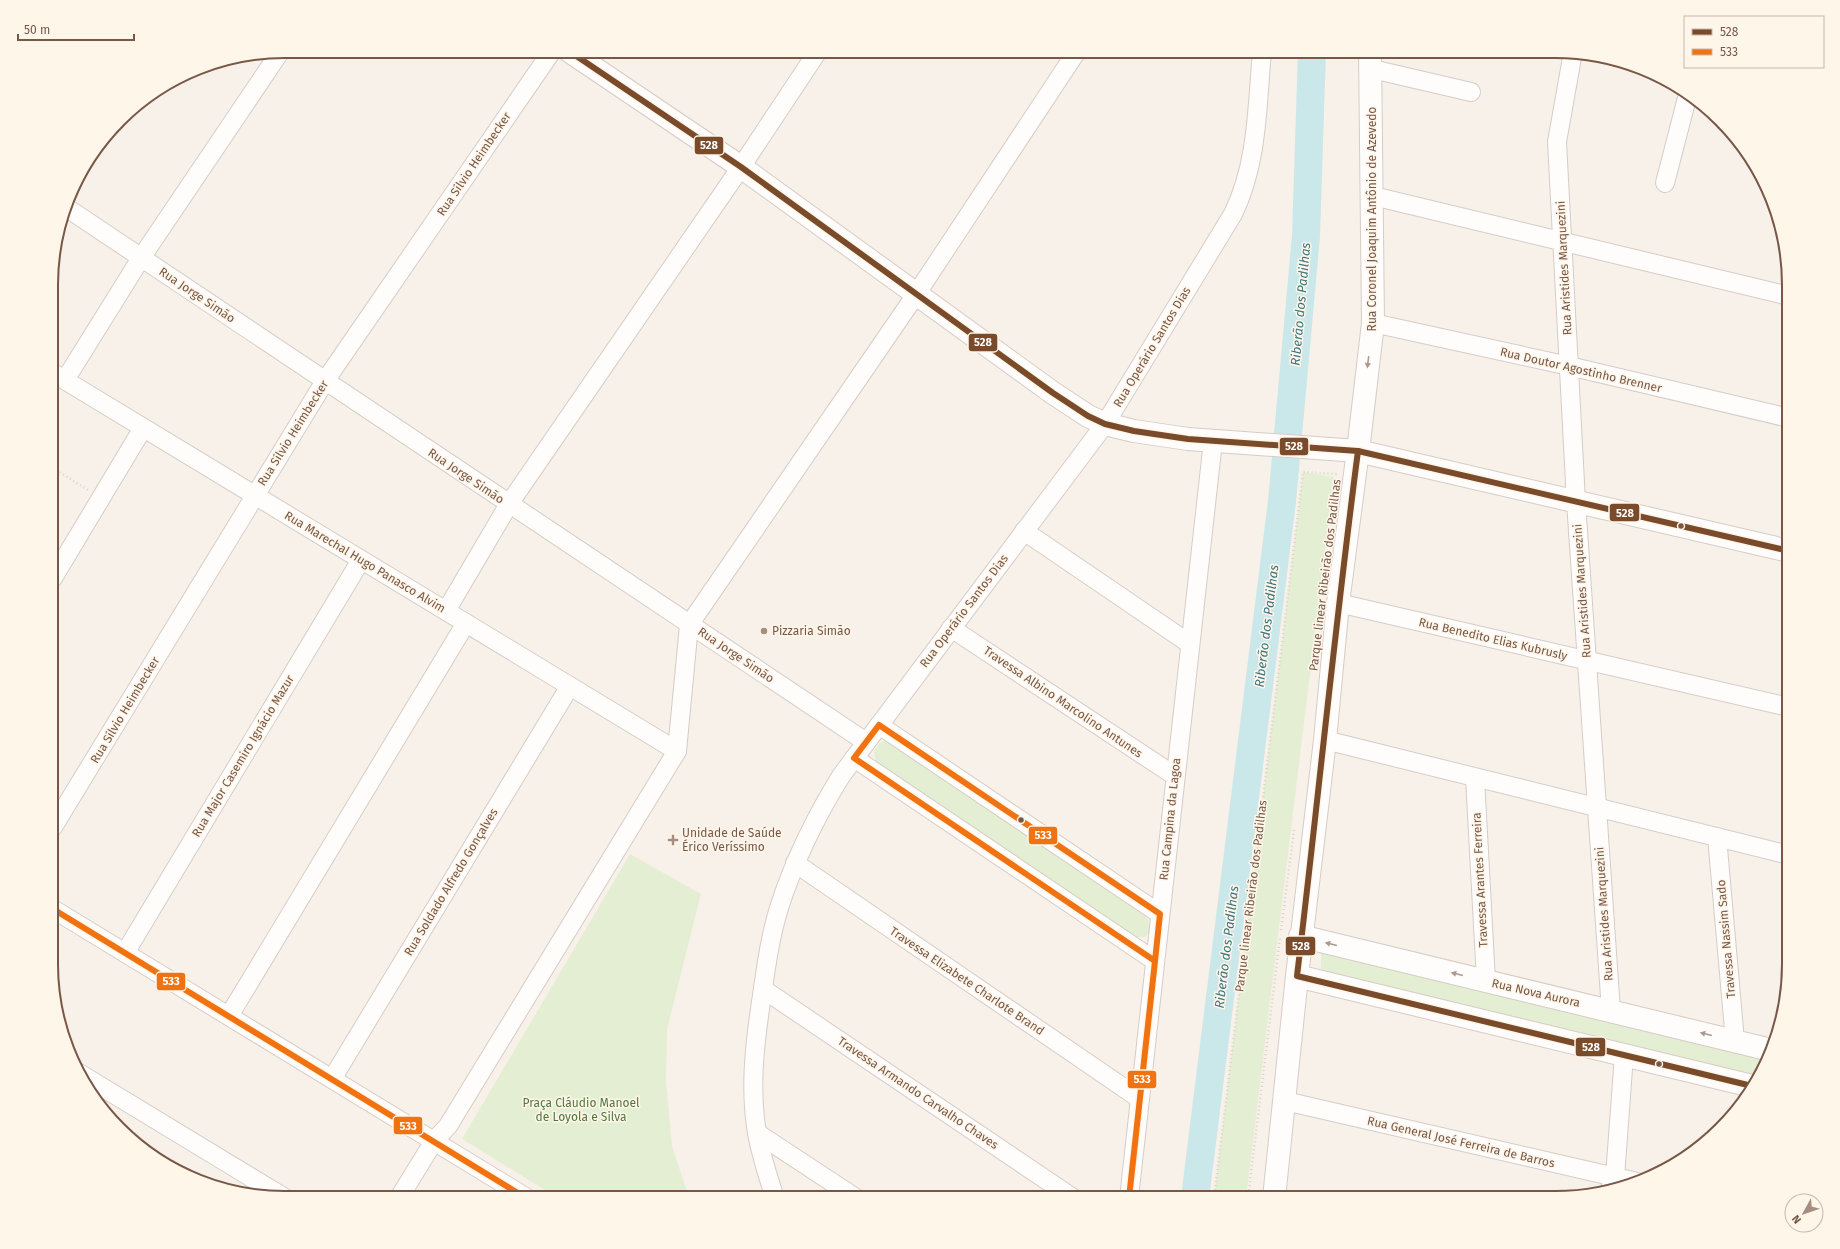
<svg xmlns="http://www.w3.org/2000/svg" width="1840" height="1249" font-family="'Fira Sans',sans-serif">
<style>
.green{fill:#e4eed2}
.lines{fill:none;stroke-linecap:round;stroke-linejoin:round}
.river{stroke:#cae7e9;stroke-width:28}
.minor-casing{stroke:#d6ccc6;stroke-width:20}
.tertiary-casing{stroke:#d6ccc6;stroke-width:24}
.secondary-casing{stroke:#d6ccc6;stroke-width:24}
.path{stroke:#dad1cb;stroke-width:2.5;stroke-dasharray:1 3;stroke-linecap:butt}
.minor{stroke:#fefdfc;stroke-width:18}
.tertiary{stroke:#fefdfc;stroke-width:22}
.secondary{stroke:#fefdfc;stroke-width:22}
.bus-1-casing{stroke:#fff6ea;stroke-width:9}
.bus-2-casing{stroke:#fff6ea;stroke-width:9}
.bus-1{stroke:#7a4b2a;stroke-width:6}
.bus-2{stroke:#f17210;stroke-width:6}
.oneway{fill:#ae998f}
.bus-dot{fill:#785747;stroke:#fff6ea;stroke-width:1.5}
.poi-dot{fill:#a58d80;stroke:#fff6ea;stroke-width:1.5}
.labels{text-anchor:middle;stroke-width:3;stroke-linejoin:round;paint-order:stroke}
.street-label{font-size:12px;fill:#785747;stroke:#fff6ea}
.poi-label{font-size:12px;fill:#785747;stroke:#fff6ea;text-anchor:start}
.park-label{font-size:12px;fill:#4f793c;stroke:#fff6ea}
.water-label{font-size:13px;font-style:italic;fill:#3a757e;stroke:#fff6ea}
.rim{fill:none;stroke:#785747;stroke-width:2}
.line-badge{stroke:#fff6ea;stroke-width:1.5}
.badge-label{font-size:11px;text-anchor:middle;font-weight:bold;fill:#fff}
</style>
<rect width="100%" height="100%" fill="#f8f1e9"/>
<!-- green -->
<g class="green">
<polygon points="1303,472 1334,477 1246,1198 1214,1198"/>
<path d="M884,741l6,2 254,171 5,7v12l-4,4h-8l-7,-2 -249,-168c-9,-10 -10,-19 3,-26z"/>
<polygon points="630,854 701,894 667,1030 666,1081 672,1146 689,1198 558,1198 462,1139"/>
<polygon points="1321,951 1767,1058 1756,1077 1321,972"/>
</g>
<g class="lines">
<!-- river -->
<polyline class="river" points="1195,1198 1282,501 1306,236 1312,51"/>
<defs>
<g id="minor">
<polyline points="1573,52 1557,142 1576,502 1611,1011"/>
<polyline points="1372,69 1471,92"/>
<polyline points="1665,183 1688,94"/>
<polyline points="1373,196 1789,296"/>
<polyline points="67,208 866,742"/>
<polyline points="1373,323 1569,366 1789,418"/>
<polyline points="53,373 677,751"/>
<polyline points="65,380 141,258 280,52"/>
<polyline points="1024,531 1190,644"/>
<polyline points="53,578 143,428"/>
<polyline points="1338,603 1789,707"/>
<polyline points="446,611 509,504 741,167 818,51"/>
<polyline points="951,628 1175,776"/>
<polyline points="879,725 1160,914"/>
<polyline points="1325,740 1789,855"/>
<polyline points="854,758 1155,961"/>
<polyline points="1475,778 1486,981"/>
<polyline points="53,827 325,381 552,51"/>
<polyline points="1717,837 1735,1041"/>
<polyline points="795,863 1140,1099"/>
<polyline points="53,909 527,1198"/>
<polyline points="125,953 361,560"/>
<polyline points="763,989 1073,1198"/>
<polyline points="229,1016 466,623"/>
<polyline points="79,1073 285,1198"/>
<polyline points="332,1079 570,686"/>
<polyline points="1285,1101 1637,1182"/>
<polyline points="757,1133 856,1198"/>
<polyline points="1609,1191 1615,1177 1624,1055"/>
<polyline points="399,1198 434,1141 448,1126 677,751 689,625 917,293 1077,51"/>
<path d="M775,1198c-7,-21 -14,-43 -18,-65 -7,-41 -3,-83 3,-124 5,-34 9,-69 19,-101 15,-47 36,-90 62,-132l264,-352 128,-210c25,-51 24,-108 29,-163"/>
<polyline points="1129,1198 1213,441"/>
</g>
<g id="tertiary">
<polyline points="1358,451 1373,323 1370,51"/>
<polyline points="1274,1198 1297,976"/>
</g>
<g id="secondary">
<polyline points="569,51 741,167 1053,393 1088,416 1105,424 1134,431 1188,439 1358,451 1789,551"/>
<polyline points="1358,451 1338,603 1325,740 1297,976 1752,1086"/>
<polyline points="1300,936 1771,1050"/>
</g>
</defs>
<!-- minor casing -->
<use href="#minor" class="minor-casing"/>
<!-- tertiary casing -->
<use href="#tertiary" class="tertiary-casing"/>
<!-- secondary casing -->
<use href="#secondary" class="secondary-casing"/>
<!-- path -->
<g class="path">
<polyline points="53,468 88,490"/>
<polyline points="1281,930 1294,830"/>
<polyline points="1214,1198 1303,472 1337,474"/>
<polyline points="1248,1198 1280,937"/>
</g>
<!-- minor -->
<use href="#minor" class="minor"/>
<!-- tertiary -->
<use href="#tertiary" class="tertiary"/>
<!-- secondary -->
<use href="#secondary" class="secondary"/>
<defs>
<g id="bus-1">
<polyline points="569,51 741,167 1053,393 1088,416 1105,424 1134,431 1188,439 1358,451 1789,551"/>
<path d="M1358,451c-23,175 -40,350 -61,525l455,110"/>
</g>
<g id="bus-2">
<polygon points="879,725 1160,914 1155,961 854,758"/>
<polyline points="53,909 526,1198"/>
<polyline points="1129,1198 1155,961"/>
</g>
</defs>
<!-- bus-1 casing -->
<use href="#bus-1" class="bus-1-casing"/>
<!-- bus-2 casing -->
<use href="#bus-2" class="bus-2-casing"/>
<!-- bus-1 -->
<use href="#bus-1" class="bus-1"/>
<!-- bus-2 -->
<use href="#bus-2" class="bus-2"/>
</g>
<!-- one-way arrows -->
<defs><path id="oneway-solid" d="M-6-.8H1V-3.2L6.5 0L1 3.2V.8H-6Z"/></defs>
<g class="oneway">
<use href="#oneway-solid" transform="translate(1368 362) rotate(97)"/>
<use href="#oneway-solid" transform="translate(1331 944) rotate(-166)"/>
<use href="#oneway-solid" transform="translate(1457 974) rotate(-166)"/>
<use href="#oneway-solid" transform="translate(1706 1034) rotate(-166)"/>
</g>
<!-- markers -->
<g class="bus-dot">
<circle cx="1681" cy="526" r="3.5"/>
<circle cx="1021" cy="820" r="3.5"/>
<circle cx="1659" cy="1064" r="3.5"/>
</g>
<g class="poi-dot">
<circle cx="764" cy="631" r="4"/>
<path d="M671 834h4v4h4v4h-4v4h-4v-4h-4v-4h4z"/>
</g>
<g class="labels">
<!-- street labels -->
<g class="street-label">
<text transform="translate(474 164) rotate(-56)" y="4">Rua Sílvio Heimbecker</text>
<text transform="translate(1372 219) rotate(-90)" y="4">Rua Coronel Joaquim Antônio de Azevedo</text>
<text transform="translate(1564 268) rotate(-93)" y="4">Rua Aristides Marquezini</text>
<text transform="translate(197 295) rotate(34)" y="4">Rua Jorge Simão</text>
<text transform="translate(1152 347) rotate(-59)" y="4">Rua Operário Santos Dias</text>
<text transform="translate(1581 370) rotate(13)" y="4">Rua Doutor Agostinho Brenner</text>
<text transform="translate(293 433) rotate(-58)" y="4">Rua Sílvio Heimbecker</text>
<text transform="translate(466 476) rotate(34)" y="4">Rua Jorge Simão</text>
<text transform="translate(365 562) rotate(31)" y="4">Rua Marechal Hugo Panasco Alvim</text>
<text transform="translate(1325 575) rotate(-83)" y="4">Parque linear Ribeirão dos Padilhas</text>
<text transform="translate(1582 591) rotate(-94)" y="4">Rua Aristides Marquezini</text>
<text transform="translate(964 611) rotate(-53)" y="4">Rua Operário Santos Dias</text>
<text transform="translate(1493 639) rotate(13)" y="4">Rua Benedito Elias Kubrusly</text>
<text transform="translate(736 655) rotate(34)" y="4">Rua Jorge Simão</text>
<text transform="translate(1063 702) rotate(34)" y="4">Travessa Albino Marcolino Antunes</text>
<text transform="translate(125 710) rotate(-59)" y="4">Rua Sílvio Heimbecker</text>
<text transform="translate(243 756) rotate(-59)" y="4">Rua Major Casemiro Ignácio Mazur</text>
<text transform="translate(1170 819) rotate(-84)" y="4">Rua Campina da Lagoa</text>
<text transform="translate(1480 880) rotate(-93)" y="4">Travessa Arantes Ferreira</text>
<text transform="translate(451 882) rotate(-59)" y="4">Rua Soldado Alfredo Gonçalves</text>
<text transform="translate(1251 896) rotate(-83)" y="4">Parque linear Ribeirão dos Padilhas</text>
<text transform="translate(1604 914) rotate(-94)" y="4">Rua Aristides Marquezini</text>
<text transform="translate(1726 939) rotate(-95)" y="4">Travessa Nassim Sado</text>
<text transform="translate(967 981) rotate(34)" y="4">Travessa Elizabete Charlote Brand</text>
<text transform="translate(1536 993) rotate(13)" y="4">Rua Nova Aurora</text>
<text transform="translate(918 1093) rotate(34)" y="4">Travessa Armando Carvalho Chaves</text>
<text transform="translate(1461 1142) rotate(13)" y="4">Rua General José Ferreira de Barros</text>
</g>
<!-- poi labels -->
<g class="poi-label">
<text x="772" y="635">Pizzaria Simão</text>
<text x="682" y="837">Unidade de Saúde<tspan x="682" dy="14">Érico Veríssimo</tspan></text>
</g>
<!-- park labels -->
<g class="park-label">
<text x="581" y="1107">Praça Cláudio Manoel<tspan x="581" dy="14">de Loyola e Silva</tspan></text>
</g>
<!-- water labels -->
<g class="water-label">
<text transform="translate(1300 304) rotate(-85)" y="5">Riberão dos Padilhas</text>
<text transform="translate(1266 626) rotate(-83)" y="5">Riberão dos Padilhas</text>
<text transform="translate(1226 947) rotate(-83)" y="5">Riberão dos Padilhas</text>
</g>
</g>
<!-- crop -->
<path d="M0 0H1840V1249H0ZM285 58H1555A227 227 0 0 1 1782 285V964A227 227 0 0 1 1555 1191H285A227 227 0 0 1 58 964V285A227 227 0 0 1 285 58Z" fill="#fff6ea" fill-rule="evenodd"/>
<path class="rim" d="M285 58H1555A227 227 0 0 1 1782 285V964A227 227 0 0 1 1555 1191H285A227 227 0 0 1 58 964V285A227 227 0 0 1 285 58Z"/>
<g class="line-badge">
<rect x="694" y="136" width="30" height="19" rx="4" fill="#7a4b2a"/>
<rect x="968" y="333" width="30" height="19" rx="4" fill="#7a4b2a"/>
<rect x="1279" y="437" width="30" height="19" rx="4" fill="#7a4b2a"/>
<rect x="1609" y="503" width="31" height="19" rx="4" fill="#7a4b2a"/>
<rect x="1028" y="826" width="30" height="19" rx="4" fill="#f17210"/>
<rect x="1285" y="936" width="31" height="20" rx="4" fill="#7a4b2a"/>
<rect x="156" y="972" width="30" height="19" rx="4" fill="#f17210"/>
<rect x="1575" y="1037" width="31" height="20" rx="4" fill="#7a4b2a"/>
<rect x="1127" y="1070" width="30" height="19" rx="4" fill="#f17210"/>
<rect x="393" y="1116" width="30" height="19" rx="4" fill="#f17210"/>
</g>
<g class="badge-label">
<text x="709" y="149">528</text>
<text x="983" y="346">528</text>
<text x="1294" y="450">528</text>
<text x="1625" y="517">528</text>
<text x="1043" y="839">533</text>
<text x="1301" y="950">528</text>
<text x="171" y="985">533</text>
<text x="1591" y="1051">528</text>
<text x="1142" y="1083">533</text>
<text x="408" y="1130">533</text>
</g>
<!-- legend -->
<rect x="1684" y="16" width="140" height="52" fill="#fff6ea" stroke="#c9b6a9"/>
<rect x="1692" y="29" width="20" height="6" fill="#7a4b2a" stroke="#c9b6a9"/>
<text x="1720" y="36" font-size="12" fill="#785747">528</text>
<rect x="1692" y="49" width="20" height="6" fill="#f17210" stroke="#c9b6a9"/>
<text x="1720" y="56" font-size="12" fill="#785747">533</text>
<!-- north arrow -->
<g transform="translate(1804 1213) rotate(230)"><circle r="19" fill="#fff6ea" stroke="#c9b6a9"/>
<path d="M0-3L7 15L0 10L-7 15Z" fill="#a58d80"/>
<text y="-6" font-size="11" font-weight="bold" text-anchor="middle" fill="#785747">N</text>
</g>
<!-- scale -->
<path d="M18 34v6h116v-6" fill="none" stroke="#785747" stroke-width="2"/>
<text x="24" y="34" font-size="12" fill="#785747" stroke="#fff6ea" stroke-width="3" paint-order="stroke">50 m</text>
</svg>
